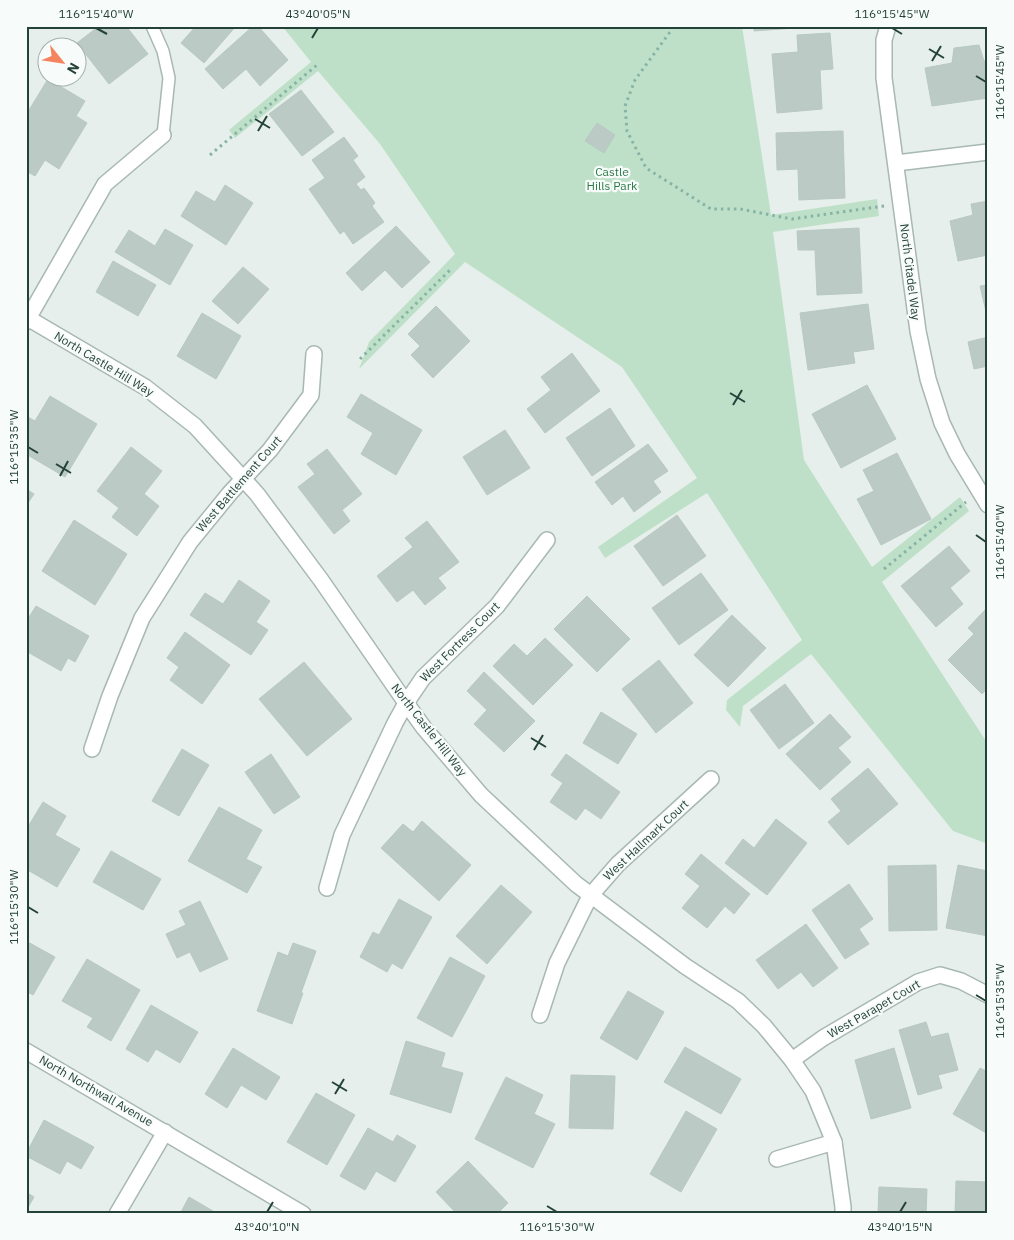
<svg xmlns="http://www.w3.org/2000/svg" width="1014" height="1240" font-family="'IBM Plex Sans',sans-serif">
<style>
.green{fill:#bfe0c8}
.building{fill:#bbcac4;stroke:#b8c9c2}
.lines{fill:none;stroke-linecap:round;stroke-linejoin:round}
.lane-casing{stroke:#a8b8b2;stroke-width:14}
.street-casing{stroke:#a8b8b2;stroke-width:18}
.path{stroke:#86b3a5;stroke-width:3;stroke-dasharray:2.5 4;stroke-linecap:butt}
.lane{stroke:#fff;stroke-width:11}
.street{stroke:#fff;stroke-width:15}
.ticks{fill:none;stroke:#24423a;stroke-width:2}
.labels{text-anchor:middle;stroke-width:4.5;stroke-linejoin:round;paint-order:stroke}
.park-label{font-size:12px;fill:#2d7a4b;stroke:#f7fbf9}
.street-label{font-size:12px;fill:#24423a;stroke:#f7fbf9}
.neatline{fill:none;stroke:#24423a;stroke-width:2}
.ticks-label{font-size:12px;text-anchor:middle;fill:#24423a}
</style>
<rect width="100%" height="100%" fill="#e6efeb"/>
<!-- green -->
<polygon class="green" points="282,26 742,26 771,215 877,199 879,216 773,232 804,460 872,567 960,497 969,511 882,582 988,744 988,844 953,831 811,654 743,706 740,727 726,710 727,700 802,640 707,493 605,558 598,547 697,478 622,367 465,262 359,369 369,342 455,254 380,144 318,71 235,138 229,130 311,62"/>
<!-- building -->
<g class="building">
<polygon points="99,26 126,26 148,54 109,84 77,43"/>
<polygon points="196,26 236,26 204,63 181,43"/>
<polygon points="253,26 258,26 288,60 260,86 246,69 223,89 205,69"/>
<polygon points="754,26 822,26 754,31"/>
<polygon points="830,33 833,69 820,70 822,109 777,113 772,54 798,52 797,35"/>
<polygon points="979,45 984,61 988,61 988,98 932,106 925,68 952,63 954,48"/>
<polygon points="48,79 85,101 76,116 87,123 59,169 45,160 35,176 26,171 26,115"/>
<polygon points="301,90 334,132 302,156 269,114"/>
<polygon points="597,123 615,135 604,153 585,141"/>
<polygon points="843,131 845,198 799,200 798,169 777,170 776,133"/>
<polygon points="344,137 358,156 353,160 365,177 356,184 361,190 364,188 375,203 372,206 384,222 353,244 344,231 340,234 309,189 325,178 312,160"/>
<polygon points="225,185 253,203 226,245 181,216 196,191 215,202"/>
<polygon points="988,201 988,255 958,261 950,221 973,215 971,204"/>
<polygon points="396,226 430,262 402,288 385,270 362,291 346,273"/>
<polygon points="859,228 862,293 817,295 815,250 798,250 797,231"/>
<polygon points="165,229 193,245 170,285 115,252 129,230 155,246"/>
<polygon points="113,261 156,285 138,316 96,292"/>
<polygon points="243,267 269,289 238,324 212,301"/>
<polygon points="988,285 988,320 980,286"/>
<polygon points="868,304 874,349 853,352 855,363 808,370 800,313"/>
<polygon points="436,306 470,341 433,378 411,355 420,346 408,334"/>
<polygon points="202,313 241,336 216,379 177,356"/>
<polygon points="988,337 988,366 974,369 968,342"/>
<polygon points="572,353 600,391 545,433 527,409 551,390 541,377"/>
<polygon points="867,385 896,439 841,468 812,414"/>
<polygon points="361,394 422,430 396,475 361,454 373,433 347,417"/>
<polygon points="50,396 97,424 65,477 26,454 26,416 35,421"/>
<polygon points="610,408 635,446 592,476 566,438"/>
<polygon points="505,430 530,468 487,495 463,457"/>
<polygon points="648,444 668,471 653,481 661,492 634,512 623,496 612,505 595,482"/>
<polygon points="131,447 162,471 144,494 159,506 137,536 112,517 119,508 97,491"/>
<polygon points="327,449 362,494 342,510 350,521 334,534 298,487 315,474 307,464"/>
<polygon points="897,453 931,519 881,545 857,499 874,491 863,470"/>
<polygon points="26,489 34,494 26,506"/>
<polygon points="677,515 706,556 663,586 634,546"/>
<polygon points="74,520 127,554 95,605 42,571"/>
<polygon points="427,521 459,562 438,578 446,588 425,605 413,590 397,602 377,576 413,547 405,538"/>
<polygon points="949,546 970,571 950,588 963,604 936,627 901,586"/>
<polygon points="701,573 728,610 679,645 652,608"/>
<polygon points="239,580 270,601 256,622 268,630 251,655 190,615 205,593 223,604"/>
<polygon points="587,596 630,639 597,672 554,629"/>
<polygon points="36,606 89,636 75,662 68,658 61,671 26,651 26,622"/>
<polygon points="986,609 988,610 988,688 982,694 948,660 974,634 968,628"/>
<polygon points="732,615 766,648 728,687 694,655"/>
<polygon points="185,632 230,665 202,704 170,680 179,667 167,658"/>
<polygon points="545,638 573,665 533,705 493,666 514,644 527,656"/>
<polygon points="659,660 693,703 656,733 622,689"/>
<polygon points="304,662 352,719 307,756 259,699"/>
<polygon points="484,672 535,721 504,752 474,724 487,710 467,691"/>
<polygon points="785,684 814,723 779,749 750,710"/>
<polygon points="601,712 637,734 618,764 583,743"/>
<polygon points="830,714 851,737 838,748 851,762 820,790 786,754"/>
<polygon points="182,749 209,765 179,816 152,801"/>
<polygon points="271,754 300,797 274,814 245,772"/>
<polygon points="566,754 620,792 601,819 585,808 576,820 550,802 563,783 551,775"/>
<polygon points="868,768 898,804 848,845 828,822 841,811 831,799"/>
<polygon points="43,802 66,816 55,835 80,849 57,887 26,869 26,830"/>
<polygon points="219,807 262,830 246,859 262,867 247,893 188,861"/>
<polygon points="776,819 807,843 767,895 725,863 743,839 754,848"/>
<polygon points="422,821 471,865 439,901 381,848 403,824 413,832"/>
<polygon points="111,851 161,879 143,910 93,882"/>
<polygon points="701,854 750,894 734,914 725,906 707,928 682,908 700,886 685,874"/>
<polygon points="936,865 937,930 889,931 888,866"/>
<polygon points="958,865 988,871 988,936 946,928"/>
<polygon points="849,884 873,919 859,929 869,944 845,959 812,910"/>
<polygon points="501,885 532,912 487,964 456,936"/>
<polygon points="399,899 432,917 402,969 392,963 387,972 360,957 373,932 379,935"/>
<polygon points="200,901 228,959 200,972 190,952 177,958 166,934 186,925 179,911"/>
<polygon points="806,924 838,968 813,987 801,972 778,989 756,960"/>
<polygon points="26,941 55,957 33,995 26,991"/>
<polygon points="293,943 316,951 301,993 303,993 292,1024 257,1011 278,952 288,956"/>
<polygon points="450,957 485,976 452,1037 417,1018"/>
<polygon points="87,959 140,990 111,1041 87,1027 93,1018 62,1001"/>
<polygon points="628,991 664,1012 637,1060 600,1038"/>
<polygon points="151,1005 198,1032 180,1063 156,1049 148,1062 126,1049"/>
<polygon points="926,1022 931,1037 948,1033 958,1070 938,1075 942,1088 918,1095 899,1030"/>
<polygon points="406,1041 445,1053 441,1067 463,1073 451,1113 390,1094"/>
<polygon points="685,1047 741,1079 721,1114 664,1082"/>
<polygon points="233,1048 280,1077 266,1100 241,1085 227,1108 205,1094"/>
<polygon points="894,1048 911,1108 871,1119 855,1060"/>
<polygon points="980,1068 988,1072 988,1134 953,1114"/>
<polygon points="571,1075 615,1076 613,1129 569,1128"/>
<polygon points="506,1077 543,1095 534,1114 555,1124 533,1168 475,1139"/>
<polygon points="316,1093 355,1115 327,1165 287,1142"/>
<polygon points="686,1111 717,1129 681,1192 650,1174"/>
<polygon points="44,1120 94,1147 81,1169 67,1161 60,1174 26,1156 26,1154"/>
<polygon points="368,1128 393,1142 397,1135 416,1146 395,1182 376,1171 365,1190 340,1176"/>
<polygon points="468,1161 508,1203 497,1214 457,1214 436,1192"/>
<polygon points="956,1181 988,1182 988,1214 955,1214"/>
<polygon points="879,1187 927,1189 926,1214 878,1214"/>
<polygon points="26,1192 34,1197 26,1211"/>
<polygon points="189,1197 218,1214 180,1214"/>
</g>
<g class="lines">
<defs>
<polyline id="lane" points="152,26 163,51 169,78 163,135"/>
<g id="street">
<polyline points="888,26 884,40 884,78 918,331 928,379 942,423 957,454 988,505"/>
<polyline points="896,163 988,152"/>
<polyline points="26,317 145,387 195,426 257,494 321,580 406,703 424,728 481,795 576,884 685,966 738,1001 764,1026 792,1060 813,1091 834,1142 843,1207 843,1214"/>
<polyline points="26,322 105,184 163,135"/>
<polyline points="92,749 110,696 142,618 190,542 230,493 270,450 311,395 314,354"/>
<polyline points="327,888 342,835 395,723 406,703 423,678 497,606 547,540"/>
<polyline points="540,1015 557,963 590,896 618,864 711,779"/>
<polyline points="26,1051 303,1214"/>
<polyline points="792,1060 823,1038 918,982 940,975 961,981 988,995"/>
<polyline points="777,1159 834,1142"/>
<polyline points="117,1214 165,1132"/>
</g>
</defs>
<!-- lane casing -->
<use href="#lane" class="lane-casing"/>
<!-- street casing -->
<use href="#street" class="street-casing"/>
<!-- path -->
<g class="path">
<polyline points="672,26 670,32 635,80 625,106 627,131 646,168 711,209 740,209 792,219 884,206"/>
<polyline points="210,155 317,65"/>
<polyline points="360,359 450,270"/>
<polyline points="884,569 966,502"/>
</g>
<!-- lane -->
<use href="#lane" class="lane"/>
<!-- street -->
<use href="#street" class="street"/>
</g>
<!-- ticks -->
<path class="ticks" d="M96,28l11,6M892,28l10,6M312,38l6,-10M929,49l15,9M932,61l9,-15M976,76l10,6M255,119l15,9M258,131l9,-15M730,393l15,9M733,405l9,-15M28,447l10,6M56,464l15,9M60,476l8,-15M976,535l10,7M531,738l15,9M534,750l9,-15M28,907l10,6M976,995l10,6M332,1082l15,9M335,1094l9,-15M547,1206l10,6M267,1212l6,-10M900,1212l6,-10"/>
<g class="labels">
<!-- park labels -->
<g class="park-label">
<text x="612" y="176">Castle<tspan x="612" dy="14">Hills Park</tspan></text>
</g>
<!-- street labels -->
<g class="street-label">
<text transform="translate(910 272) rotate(83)" y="4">North Citadel Way</text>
<text transform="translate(104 364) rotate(31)" y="4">North Castle Hill Way</text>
<text transform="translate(239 484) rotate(-49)" y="4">West Battlement Court</text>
<text transform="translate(460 642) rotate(-45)" y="4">West Fortress Court</text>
<text transform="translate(429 730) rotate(52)" y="4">North Castle Hill Way</text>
<text transform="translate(646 840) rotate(-43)" y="4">West Hallmark Court</text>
<text transform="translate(874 1009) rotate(-30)" y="4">West Parapet Court</text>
<text transform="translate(96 1091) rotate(30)" y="4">North Northwall Avenue</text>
</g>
</g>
<!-- border -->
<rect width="1014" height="1240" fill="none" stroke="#f7fbf9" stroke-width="55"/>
<!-- north arrow -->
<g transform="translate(62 62) rotate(120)"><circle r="24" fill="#f7fbf9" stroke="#a3b1ad"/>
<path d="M0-4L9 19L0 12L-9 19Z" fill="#f4845f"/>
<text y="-8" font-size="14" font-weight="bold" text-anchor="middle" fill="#24423a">N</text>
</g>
<rect x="28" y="28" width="958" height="1184" class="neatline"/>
<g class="ticks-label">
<text x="96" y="18">116°15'40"W</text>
<text x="318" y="18">43°40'05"N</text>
<text x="892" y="18">116°15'45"W</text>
<text transform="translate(1000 82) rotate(-90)" y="4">116°15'45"W</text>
<text transform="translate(14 447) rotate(-90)" y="4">116°15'35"W</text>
<text transform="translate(1000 542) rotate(-90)" y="4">116°15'40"W</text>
<text transform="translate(14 907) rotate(-90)" y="4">116°15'30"W</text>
<text transform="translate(1000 1001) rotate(-90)" y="4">116°15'35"W</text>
<text x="267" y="1231">43°40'10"N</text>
<text x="557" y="1231">116°15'30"W</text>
<text x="900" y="1231">43°40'15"N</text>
</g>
</svg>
